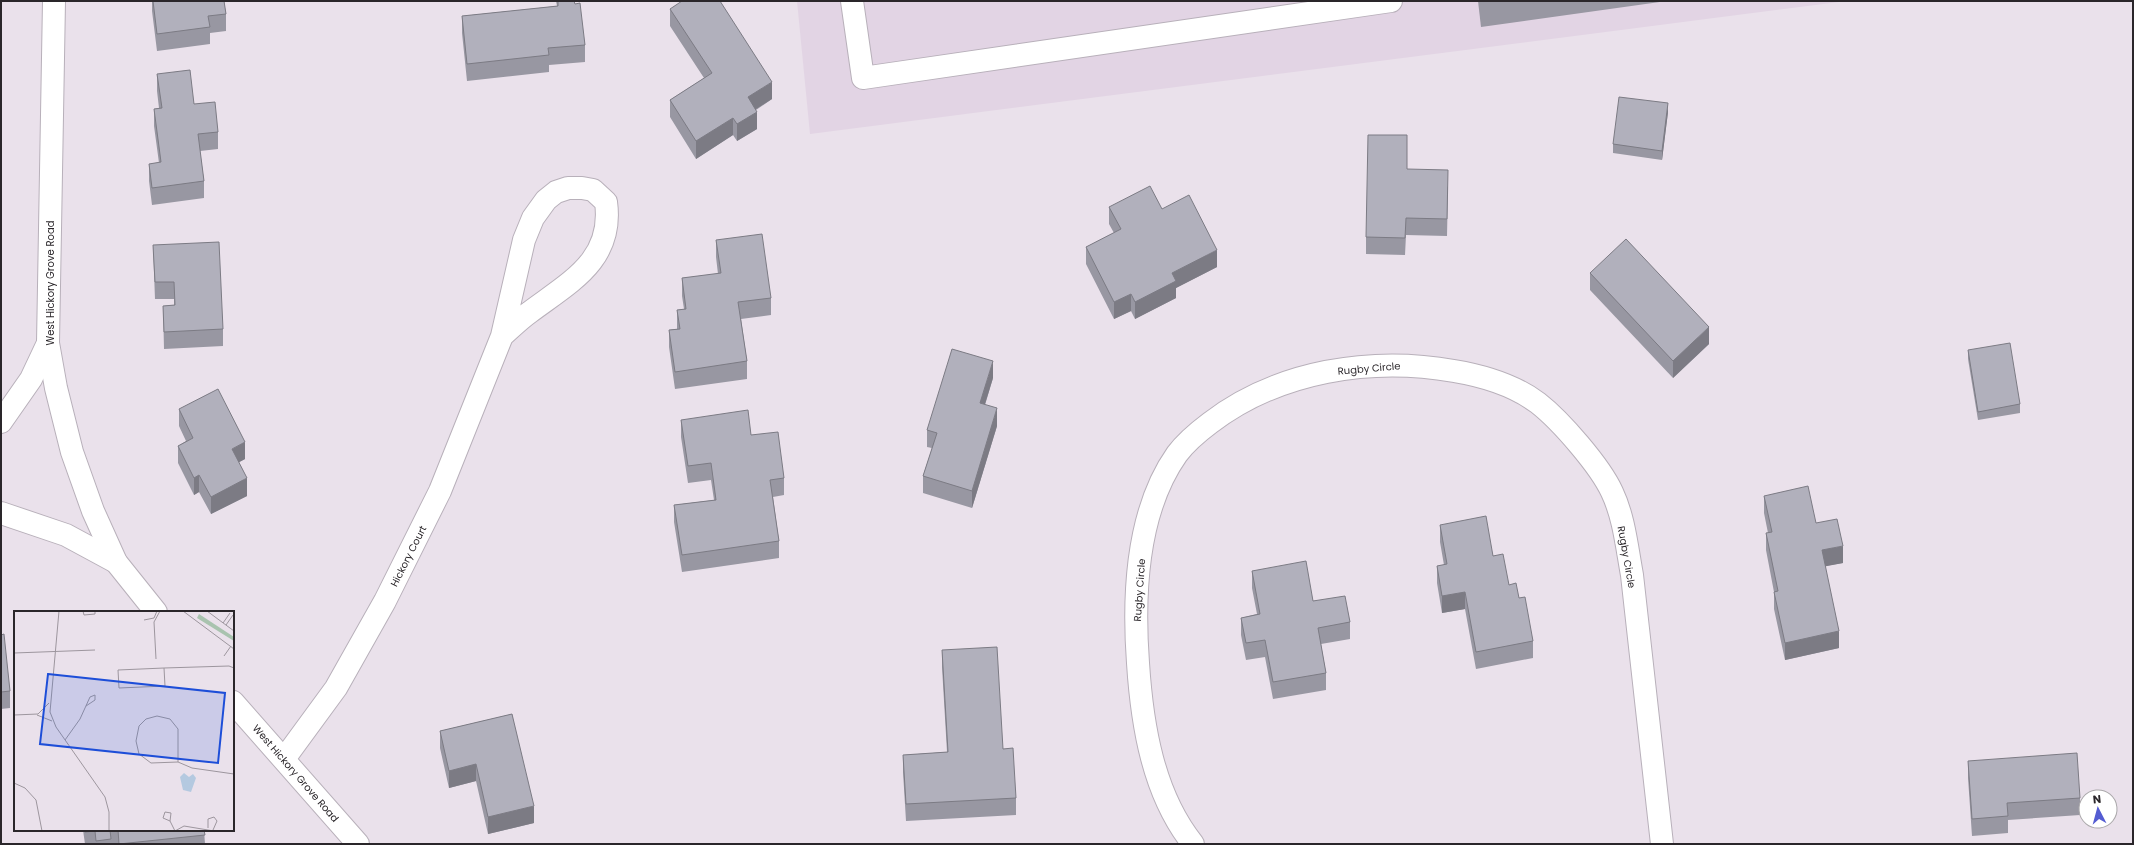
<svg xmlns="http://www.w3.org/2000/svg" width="2134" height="845" font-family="Poppins,sans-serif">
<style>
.built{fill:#e2d4e4}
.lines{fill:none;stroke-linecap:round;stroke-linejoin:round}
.minor-casing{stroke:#b8b0ba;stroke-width:24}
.minor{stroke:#fff;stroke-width:22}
.wall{fill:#9897a2}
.shaded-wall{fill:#7c7b84}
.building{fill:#b1b0bc;stroke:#7c7b84}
.labels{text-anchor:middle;stroke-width:4;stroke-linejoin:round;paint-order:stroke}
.street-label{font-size:10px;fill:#2a262a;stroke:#fff}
.inset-road{fill:none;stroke:#9d969e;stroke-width:1}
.view{fill:#1d4ed8;fill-opacity:0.15;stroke:#1d4ed8;stroke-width:2}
.inset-edge{fill:none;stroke:#2a262a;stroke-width:2}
</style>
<rect width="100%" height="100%" fill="#eae1eb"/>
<!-- built -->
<polygon class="built" points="797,1 1847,1 810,134"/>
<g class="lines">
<defs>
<g id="minor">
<polyline points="54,1 48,343 56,388 72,452 93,511 116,562 156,612"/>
<polyline points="852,1 863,78 1391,1"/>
<polyline points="1,422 31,379 48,343"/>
<polyline points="1,513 66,535 116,562"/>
<polyline points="233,702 358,844"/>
<path d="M284,759l52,-71 49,-87 55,-110 62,-155 22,-96 9,-22 13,-18 10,-8 12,-4h14l11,2 13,12c8,58 -36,80 -76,110 -10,7 -19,16 -28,24"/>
<path d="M1193,844c-40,-50 -51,-119 -55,-181 -5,-68 -2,-151 39,-209 9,-12 21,-22 33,-31 68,-52 161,-67 244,-52 30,5 60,14 84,32 23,18 62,63 74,89 12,25 15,56 20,83l30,269"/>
</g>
</defs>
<!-- minor casing -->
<use href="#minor" class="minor-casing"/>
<!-- minor -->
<use href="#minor" class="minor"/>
</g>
<!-- wall -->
<g class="wall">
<polygon points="152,1 224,1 226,14 226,31 210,33 210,44 157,51 152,11"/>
<polygon points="556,1 574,1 585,45 585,62 549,65 549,72 467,81 462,33 462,16 557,6"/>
<polygon points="1478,1 1667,1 1481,27"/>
<polygon points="670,9 772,99 756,110 757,129 737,141 733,135 696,159 670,117 670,100 704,78 670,26"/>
<polygon points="157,74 194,104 218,132 218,149 200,151 204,181 204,198 152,205 149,181 149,164 159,163 154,126 154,109 159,108 157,91"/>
<polygon points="1668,112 1662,160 1613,153 1613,144"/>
<polygon points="1407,152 1407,169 1448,187 1447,236 1406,235 1405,255 1366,254 1366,237"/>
<polygon points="1109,207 1162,209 1217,267 1176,288 1176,298 1135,319 1131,311 1114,319 1086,264 1086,247 1114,233 1109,224"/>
<polygon points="716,240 771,298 771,315 741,319 747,361 747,379 675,389 669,347 669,330 677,329 677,310 684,309 682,296 682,278 718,274 716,257"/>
<polygon points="153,245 223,329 223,346 164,349 163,306 174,305 174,299 155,299"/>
<polygon points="1590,273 1709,344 1673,378 1590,290"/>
<polygon points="1968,350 2020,404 2020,413 1978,420 1968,359"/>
<polygon points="993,378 985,405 997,426 972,508 923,493 923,476 932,448 927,447 927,430"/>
<polygon points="179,409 245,459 239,462 247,496 211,514 199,492 194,495 178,463 178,446 186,441 179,426"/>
<polygon points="681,420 751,435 784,478 784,495 773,497 779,541 779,558 682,572 674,522 674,505 714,500 711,480 688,483 681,437"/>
<polygon points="1764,496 1816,523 1843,563 1825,566 1839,648 1785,660 1774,609 1774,592 1766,550 1766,533 1768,533 1764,513"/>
<polygon points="1440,525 1493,556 1509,585 1533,641 1533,658 1476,669 1465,609 1442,613 1437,583 1437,566 1444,565 1440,542"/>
<polygon points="1252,571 1313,601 1350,622 1350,639 1321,644 1326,673 1326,690 1273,699 1265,657 1246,660 1241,635 1241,618 1257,614 1252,588"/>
<polygon points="1,635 10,691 10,708 1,709"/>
<polygon points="942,650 1016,798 1016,815 906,821 903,772 903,755 947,752 942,667"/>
<polygon points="512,714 534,823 488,834 476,781 449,788 440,748 440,731"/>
<polygon points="1968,761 2080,798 2080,815 2008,820 2008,833 1972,836 1968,778"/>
<polygon points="83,830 204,830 205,844 85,844"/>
</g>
<!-- shaded-wall -->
<g class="shaded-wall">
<polygon points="772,82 772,99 748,114 748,97"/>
<polygon points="1668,103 1668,112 1662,160 1662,151"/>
<polygon points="757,112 757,129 737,141 737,124"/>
<polygon points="733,118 733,135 696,159 696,141"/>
<polygon points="1217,250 1217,267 1176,288 1176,298 1135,319 1135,302 1172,273"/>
<polygon points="1131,294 1131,311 1114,319 1114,302"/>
<polygon points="1709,327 1709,344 1673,378 1673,361"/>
<polygon points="993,361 993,378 980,420 980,403"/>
<polygon points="997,408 997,426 972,508 972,491"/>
<polygon points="245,442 245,459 232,466 232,449"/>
<polygon points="199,475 199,492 194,495 194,478"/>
<polygon points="247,478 247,496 211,514 211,497"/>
<polygon points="1843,546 1843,563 1822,567 1822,550"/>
<polygon points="1465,592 1465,609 1442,613 1442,596"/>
<polygon points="1839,631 1839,648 1785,660 1785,643"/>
<polygon points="476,764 476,781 449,788 449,771"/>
<polygon points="534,806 534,823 488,834 488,817"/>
</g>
<!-- building -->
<g class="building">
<polygon points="153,1 224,1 226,14 208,16 210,27 157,34"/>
<polygon points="558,1 574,1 575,4 580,3 585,45 548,48 549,55 467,64 462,16 558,6"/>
<polygon points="682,1 720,1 772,82 748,97 757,112 737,124 733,118 696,141 670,100 712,73 670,9"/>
<polygon points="190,70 194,104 215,102 218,132 198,134 204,181 152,188 149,164 161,162 154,109 162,108 157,74"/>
<polygon points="1619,97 1668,103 1662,151 1613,144"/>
<polygon points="1368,135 1407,135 1407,169 1448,170 1447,219 1406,218 1405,238 1366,237"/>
<polygon points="1150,186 1162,209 1189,195 1217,250 1172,273 1176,281 1135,302 1131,294 1114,302 1086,247 1121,229 1109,207"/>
<polygon points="762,234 771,298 738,302 747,361 675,372 669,330 680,329 677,310 686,309 682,278 721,273 716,240"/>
<polygon points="1626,239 1709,327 1673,361 1590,273"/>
<polygon points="219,242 223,329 164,332 163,306 175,305 174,282 155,282 153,245"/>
<polygon points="2010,343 2020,404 1978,412 1968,350"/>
<polygon points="952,349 993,361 980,403 997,408 972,491 923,476 937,433 927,430"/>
<polygon points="218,389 245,442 232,449 247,478 211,497 199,475 194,478 178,446 193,438 179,409"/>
<polygon points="748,410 751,435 778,432 784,478 770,480 779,541 682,555 674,505 716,500 711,463 688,466 681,420"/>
<polygon points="1808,486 1816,523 1837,519 1843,546 1822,550 1839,631 1785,643 1774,592 1778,591 1766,533 1772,532 1764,496"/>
<polygon points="1486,516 1493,556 1503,554 1509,585 1516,583 1519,598 1525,597 1533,641 1476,652 1465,592 1442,596 1437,566 1447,564 1440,525"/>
<polygon points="1306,561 1313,601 1345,596 1350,622 1318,628 1326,673 1273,682 1265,640 1246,643 1241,618 1260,614 1252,571"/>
<polygon points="4,634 10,691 1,692 1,635"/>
<polygon points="997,647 1003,749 1013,748 1016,798 906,804 903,755 948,752 942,650"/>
<polygon points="512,714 534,806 488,817 476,764 449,771 440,731"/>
<polygon points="2077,753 2080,798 2007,803 2008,816 1972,819 1968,761"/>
<polygon points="85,830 110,830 111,839 96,841 95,831 85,832"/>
<polygon points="118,830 204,830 205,835 119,844"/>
</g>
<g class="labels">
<!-- street labels -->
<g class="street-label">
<text transform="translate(50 283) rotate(-90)" y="4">West Hickory Grove Road</text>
<text transform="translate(1369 368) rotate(-5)" y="4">Rugby Circle</text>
<text transform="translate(408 556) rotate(-63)" y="4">Hickory Court</text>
<text transform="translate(1627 557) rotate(80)" y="4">Rugby Circle</text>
<text transform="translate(1139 590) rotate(-86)" y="4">Rugby Circle</text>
<text transform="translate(296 773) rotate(49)" y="4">West Hickory Grove Road</text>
</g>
</g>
<!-- overview -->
<g transform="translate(14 611)">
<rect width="220" height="220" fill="#eae1eb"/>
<path d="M185,3l35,23v4l-37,-23z" fill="#a9c3af"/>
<path d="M170,162l5,4 4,-3 3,4 -5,14 -8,-2 -3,-13z" fill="#b4c9e0"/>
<path class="inset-road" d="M45,0l-9,101 6,15 49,70 4,15v19M69,0l1,4 11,-1v-3M169,0l51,38M193,0l27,20M130,9l10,-2 3,-7M209,12l7,-10M212,14l7,-10M0,42l81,-3M210,45l7,-10M142,48l-2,-37 6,-11M150,57l1,18 -46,2 -1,-18 46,-2 65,-2 5,2M0,104l24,-1 11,-11M23,104l15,6M143,105l13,3 8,10v33l-27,1 -12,-9 -3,-13 3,-15 7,-7zM51,129l15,-21 10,-22 5,-2v5l-9,6M164,151l14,6 42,6M0,172l11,5 11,12 6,31M156,210l1,-8 -6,-1 -2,6 7,3 5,10M194,217v-9l6,-2 3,4 -4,9M161,220l9,-5 30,5"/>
<path class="view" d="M34,63l177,19 -7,70 -178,-19z"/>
<rect width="220" height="220" class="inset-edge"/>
</g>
<!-- border -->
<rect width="2134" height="845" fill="none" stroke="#2a262a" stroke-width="4"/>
<!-- north arrow -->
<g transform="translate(2098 809) rotate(354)"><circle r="19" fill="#ffffff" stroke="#aaa8aa"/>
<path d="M0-3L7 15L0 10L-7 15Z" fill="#545cd2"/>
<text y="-6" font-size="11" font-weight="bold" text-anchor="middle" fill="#2a262a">N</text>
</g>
</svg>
